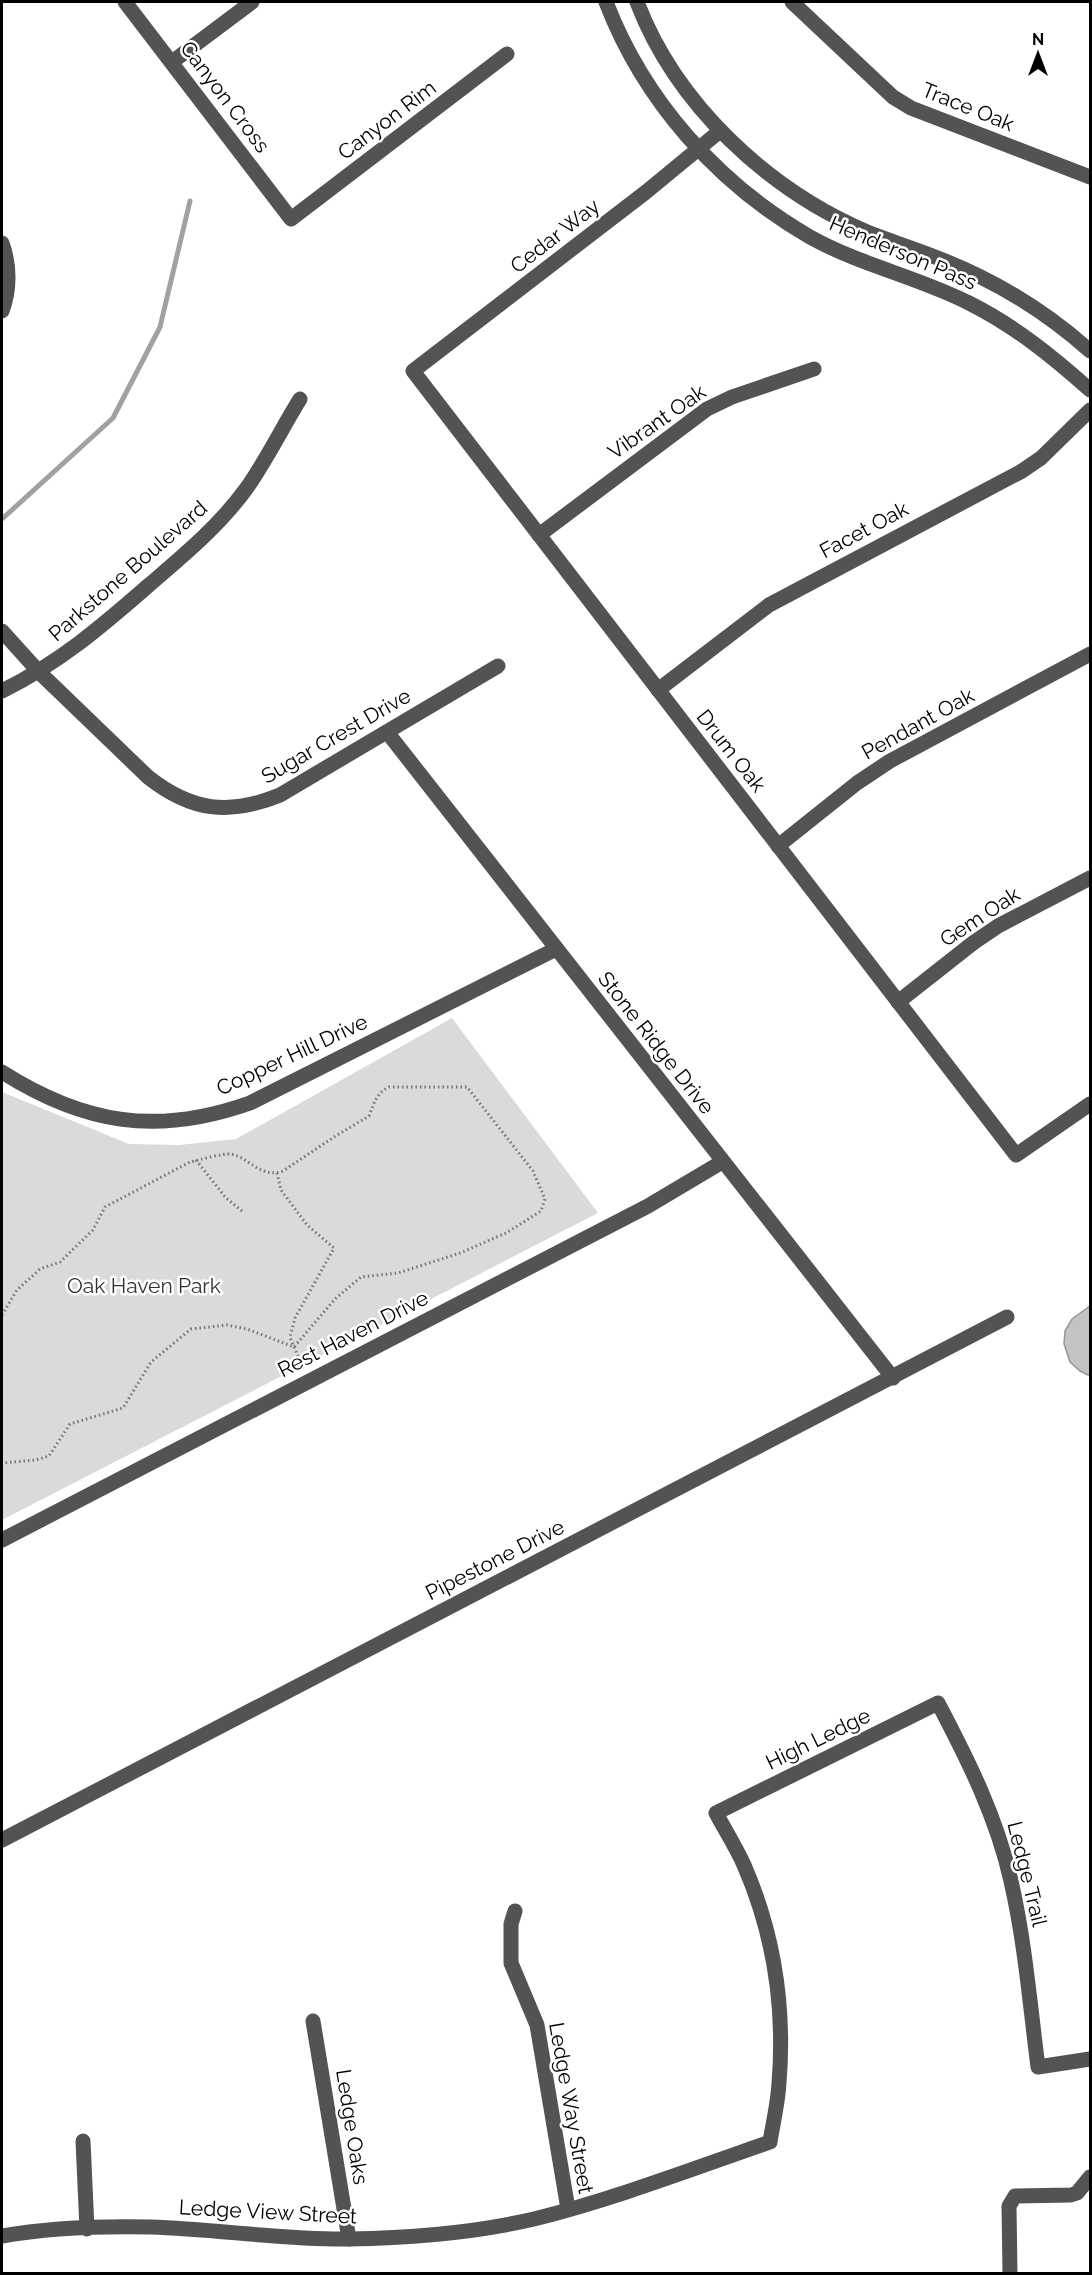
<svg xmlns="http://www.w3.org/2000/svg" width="1092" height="2275" font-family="Raleway,sans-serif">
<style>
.green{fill:#dadada}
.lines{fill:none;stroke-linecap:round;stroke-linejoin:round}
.stream{stroke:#a1a1a1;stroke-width:5}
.building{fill:#c3c3c3;stroke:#979797;stroke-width:1.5}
.path{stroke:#757575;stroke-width:3;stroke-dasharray:1.5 3;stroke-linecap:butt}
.minor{stroke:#535353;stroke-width:15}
.labels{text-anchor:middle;stroke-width:5;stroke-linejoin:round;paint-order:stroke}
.street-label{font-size:21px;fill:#000;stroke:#fff}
.park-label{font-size:21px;fill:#313131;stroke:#fff}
</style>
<rect width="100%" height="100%" fill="#fff"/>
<!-- green -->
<polygon class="green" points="452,1018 598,1213 2,1520 2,1092 129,1144 179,1145 236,1139"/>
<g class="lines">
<!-- stream -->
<polyline class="stream" points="2,519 113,418 160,327 190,201"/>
</g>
<!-- building -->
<polygon class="building" points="1090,1306 1090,1376 1080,1371 1070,1362 1064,1344 1065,1331 1072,1319"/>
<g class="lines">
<!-- path -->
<g class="path">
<polyline points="196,1160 226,1198 242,1211"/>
<polyline points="277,1173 281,1190 307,1225 334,1248 295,1318 290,1337 302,1367"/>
<path d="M2,1315l15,-25 23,-21 20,-7 33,-32 12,-23 85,-45c9,-2 33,-9 41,-8 19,4 30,25 52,17l51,-34 35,-21c5,-12 7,-23 20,-29h78l66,84 12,28 -4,12 -35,22 -46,20 -62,20 -37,4 -26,22 -41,48 -47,-18 -20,-4 -36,4 -40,33 -28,46 -53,16 -21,32 -13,4 -34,3"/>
</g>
<!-- minor -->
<g class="minor">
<polyline points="125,2 291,219 507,54"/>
<path d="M606,2c38,99 112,182 204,235 50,28 108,40 159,66 46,23 84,54 121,87"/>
<path d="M637,2c39,102 130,187 230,230 22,9 46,16 68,25 58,22 109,53 155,94"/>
<polyline points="792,2 893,97 911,108 1090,177"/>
<polyline points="172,62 252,2"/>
<polyline points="720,131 646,192 413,371 1016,1155 1090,1104"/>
<path d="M2,243c8,22 8,47 0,68"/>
<polyline points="539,535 707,409 732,397 814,369"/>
<path d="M2,631l37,41 109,105c43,34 81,39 132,18l218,-129"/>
<polyline points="658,690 769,605 1022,471 1041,458 1090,410"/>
<path d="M2,691c58,-29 99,-64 147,-106 35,-30 70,-59 97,-96 20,-28 36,-61 54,-90"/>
<polyline points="387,732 893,1378"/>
<polyline points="778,846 857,783 890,761 1090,654"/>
<polyline points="898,1002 973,943 998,926 1090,878"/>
<path d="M2,1072c82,52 155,64 248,31l306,-154"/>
<polyline points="2,1540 648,1206 722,1162"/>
<polyline points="2,1840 1007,1317"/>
<polyline points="515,1911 511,1924 511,1963 537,2025 568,2209"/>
<polyline points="313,2021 349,2239"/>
<polyline points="83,2141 87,2229"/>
<path d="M2,2236c45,-8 102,-10 149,-9 66,2 132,13 198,12 61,-1 125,-6 185,-20 80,-20 158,-50 236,-77 3,-19 8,-39 9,-59 6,-74 -5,-149 -35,-218 -8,-18 -19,-35 -28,-52l222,-110c30,57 59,115 73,178 14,61 19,124 27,186l52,-8"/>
<polyline points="1010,2274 1009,2206 1015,2196 1071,2195 1077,2193 1090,2177"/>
</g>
</g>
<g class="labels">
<!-- street labels -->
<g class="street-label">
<text transform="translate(225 97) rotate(53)" y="7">Canyon Cross</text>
<text transform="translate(968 107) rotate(22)" y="7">Trace Oak</text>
<text transform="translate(387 120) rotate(-37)" y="7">Canyon Rim</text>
<text transform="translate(555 236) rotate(-38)" y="7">Cedar Way</text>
<text transform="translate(903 253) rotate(23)" y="7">Henderson Pass</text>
<text transform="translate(657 422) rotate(-35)" y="7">Vibrant Oak</text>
<text transform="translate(864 530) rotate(-28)" y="7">Facet Oak</text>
<text transform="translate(128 571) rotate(-41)" y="7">Parkstone Boulevard</text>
<text transform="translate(918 724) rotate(-29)" y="7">Pendant Oak</text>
<text transform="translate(336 736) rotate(-30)" y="7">Sugar Crest Drive</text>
<text transform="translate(731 751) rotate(52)" y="7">Drum Oak</text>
<text transform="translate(980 917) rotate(-33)" y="7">Gem Oak</text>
<text transform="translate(656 1043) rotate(52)" y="7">Stone Ridge Drive</text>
<text transform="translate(292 1055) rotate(-25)" y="7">Copper Hill Drive</text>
<text transform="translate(353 1334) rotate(-27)" y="7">Rest Haven Drive</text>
<text transform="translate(495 1560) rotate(-27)" y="7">Pipestone Drive</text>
<text transform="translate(818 1739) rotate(-26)" y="7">High Ledge</text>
<text transform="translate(1027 1874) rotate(76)" y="7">Ledge Trail</text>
<text transform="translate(571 2108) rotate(80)" y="7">Ledge Way Street</text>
<text transform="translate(352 2127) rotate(81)" y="7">Ledge Oaks</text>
<text transform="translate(268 2212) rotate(3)" y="7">Ledge View Street</text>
</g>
<!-- park labels -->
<g class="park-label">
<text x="144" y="1293">Oak Haven Park</text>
</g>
</g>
<!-- border -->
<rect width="1092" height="2275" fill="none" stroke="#000000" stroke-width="6"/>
<!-- north arrow -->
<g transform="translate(1038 54)" stroke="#ffffff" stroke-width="4.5" paint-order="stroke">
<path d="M0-4.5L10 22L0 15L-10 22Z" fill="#000000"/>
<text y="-9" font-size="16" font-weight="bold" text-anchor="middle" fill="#000000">N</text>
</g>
</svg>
